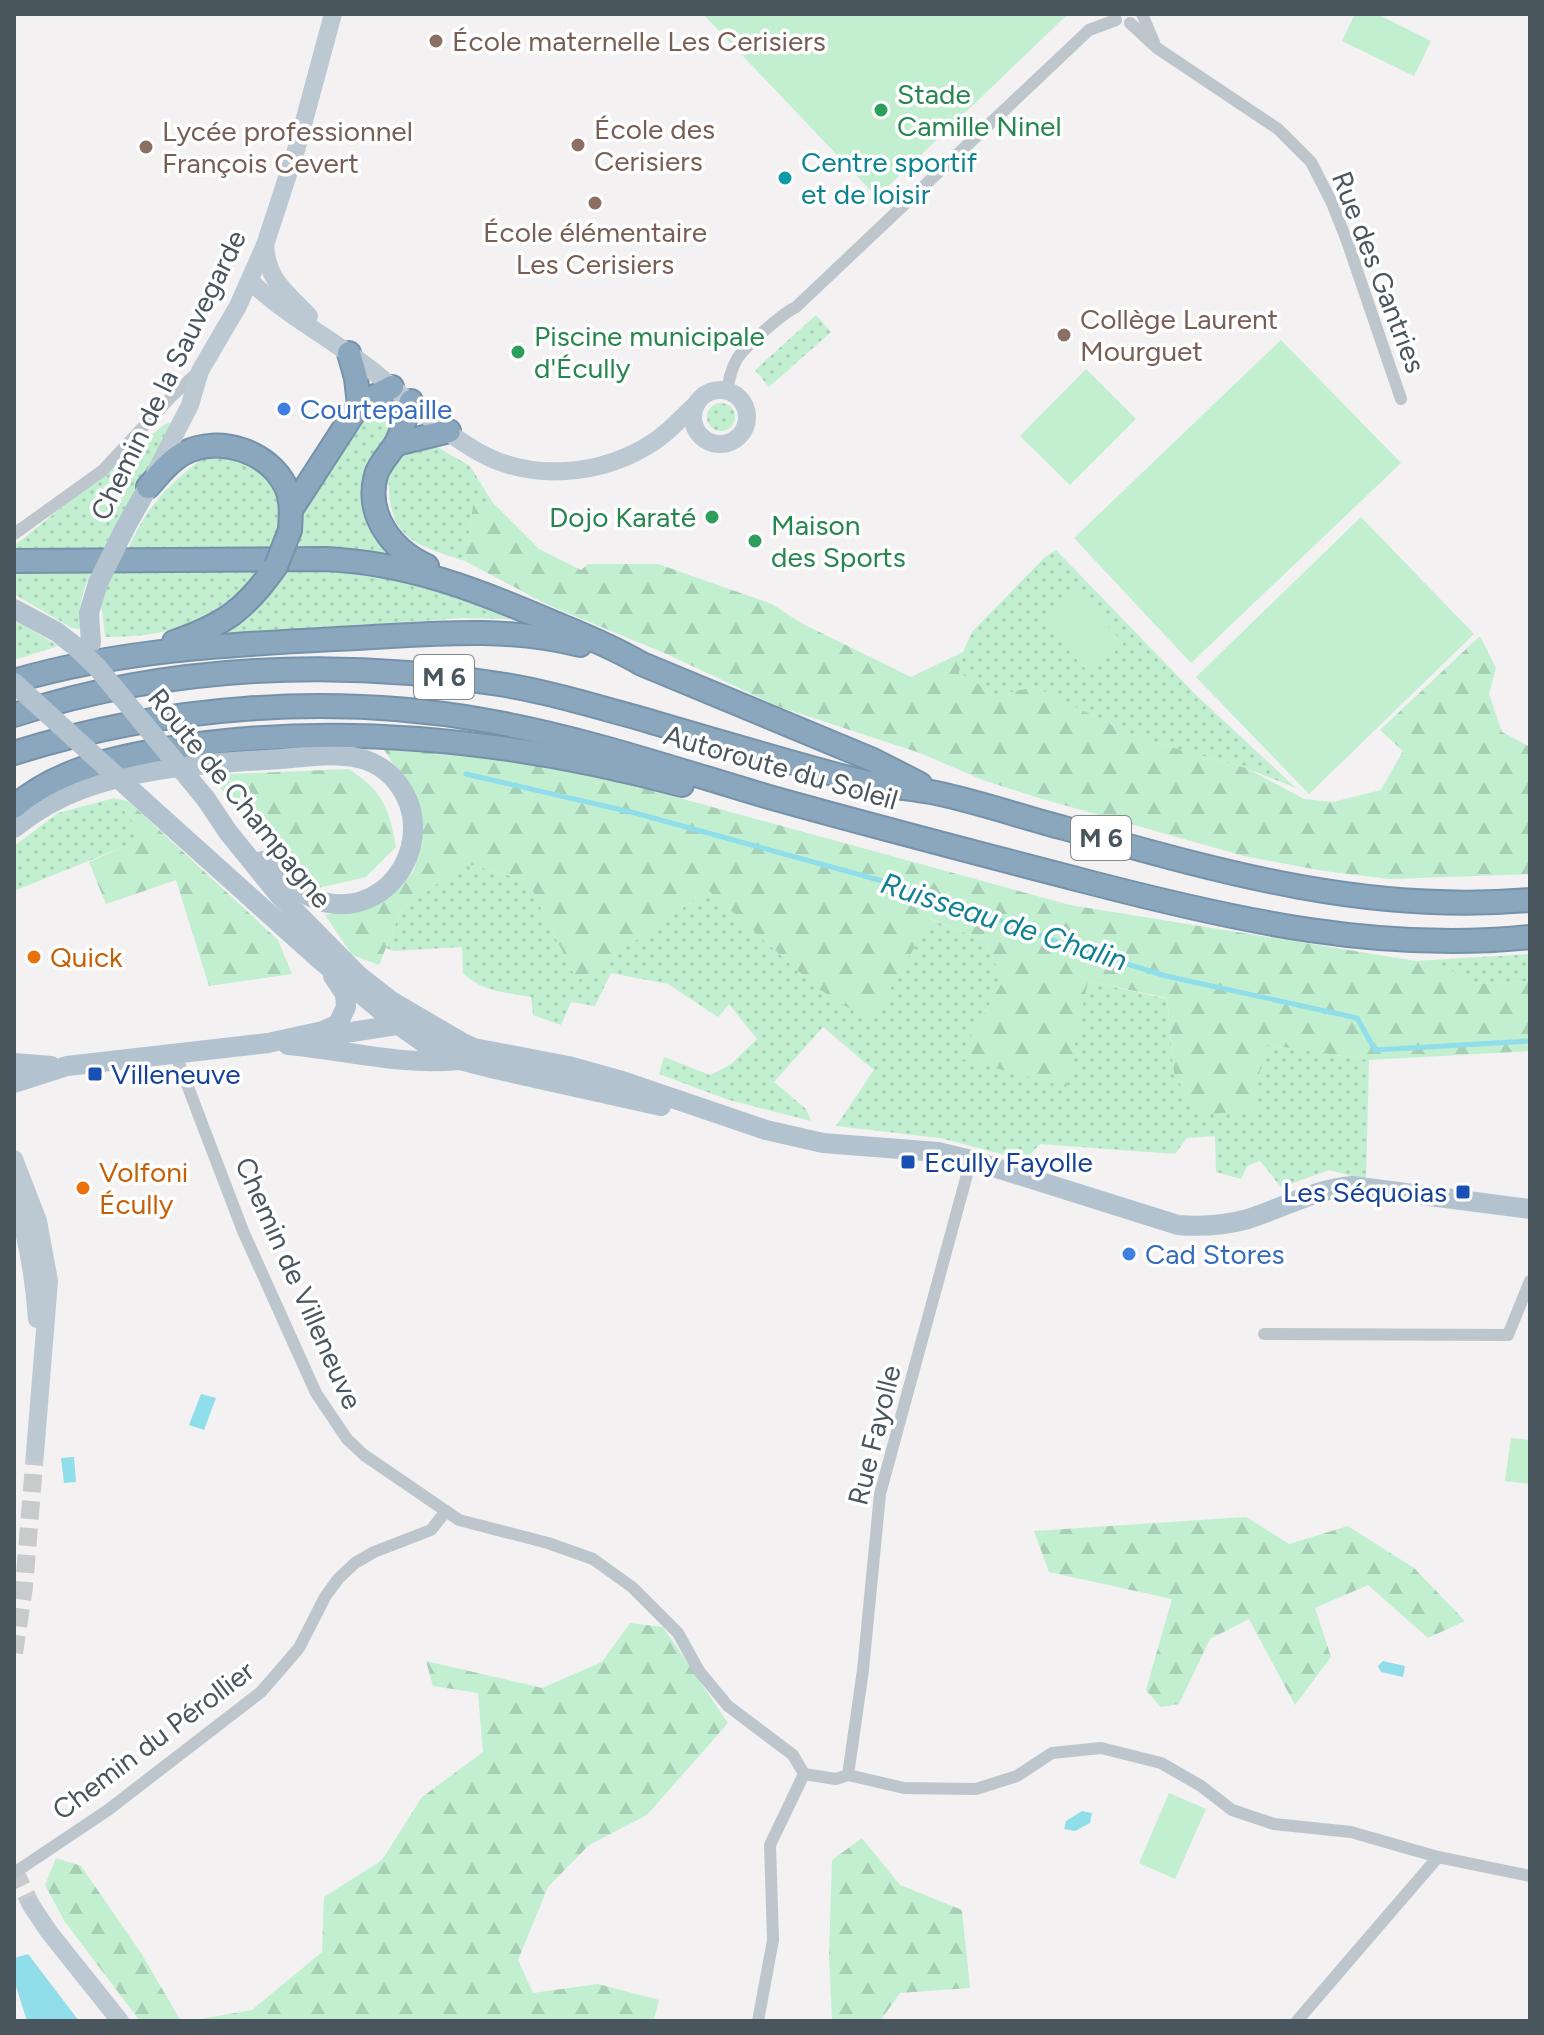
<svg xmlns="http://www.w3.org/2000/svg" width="1544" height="2035" font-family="Figtree,sans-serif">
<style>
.grass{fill:url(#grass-dots)}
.forest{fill:url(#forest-firs)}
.pitch{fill:#c1efd0}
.water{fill:#90deea}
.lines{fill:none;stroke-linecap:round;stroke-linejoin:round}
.stream{stroke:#90deea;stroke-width:5}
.secondary-tunnel{stroke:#c8cacc;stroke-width:18;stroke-dasharray:18 9;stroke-linecap:butt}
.highway-casing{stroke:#7592aa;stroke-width:26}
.street{stroke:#bdc6cd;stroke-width:12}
.secondary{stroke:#bdc9d2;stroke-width:18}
.primary{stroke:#b2c2cf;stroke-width:20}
.highway{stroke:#8aa7be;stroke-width:22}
.highway-bridge-casing{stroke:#7592aa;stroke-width:26;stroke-linecap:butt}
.primary-bridge{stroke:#b2c2cf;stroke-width:20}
.highway-bridge{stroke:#8aa7be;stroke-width:22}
.education-dot{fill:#8d6e63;stroke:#fff;stroke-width:3}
.leisure-dot{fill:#2e9e5b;stroke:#fff;stroke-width:3}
.culture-dot{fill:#0f9aa8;stroke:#fff;stroke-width:3}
.shop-dot{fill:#3f7fe0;stroke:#fff;stroke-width:3}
.food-dot{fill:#e8710a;stroke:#fff;stroke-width:3}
.transit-dot{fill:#1a4fb4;stroke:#fff;stroke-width:3}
.labels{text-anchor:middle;stroke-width:7;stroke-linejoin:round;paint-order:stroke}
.shield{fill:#fff;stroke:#80898e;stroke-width:2}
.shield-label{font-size:26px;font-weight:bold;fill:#49565e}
.education-label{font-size:28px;fill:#785e54;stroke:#fff;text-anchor:start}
.leisure-label{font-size:28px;fill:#27864d;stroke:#fff;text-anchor:start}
.culture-label{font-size:28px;fill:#0d838f;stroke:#fff;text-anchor:start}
.street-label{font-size:28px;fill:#49565e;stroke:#fff}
.shop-label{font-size:28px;fill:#366cbe;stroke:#fff;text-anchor:start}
.food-label{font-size:28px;fill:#c56008;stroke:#fff;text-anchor:start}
.transit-label{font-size:28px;fill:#164399;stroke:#fff;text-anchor:start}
.water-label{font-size:30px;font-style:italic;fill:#108193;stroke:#fff}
</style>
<defs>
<pattern id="grass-dots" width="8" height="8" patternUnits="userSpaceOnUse" patternTransform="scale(2)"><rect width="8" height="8" fill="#c1efd0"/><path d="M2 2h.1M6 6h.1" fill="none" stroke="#a7cfb5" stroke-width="1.8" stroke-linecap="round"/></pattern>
<pattern id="forest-firs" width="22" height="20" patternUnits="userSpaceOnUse" patternTransform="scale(2)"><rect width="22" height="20" fill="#c1efd0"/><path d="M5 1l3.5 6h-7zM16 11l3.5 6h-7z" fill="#a7cfb5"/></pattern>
</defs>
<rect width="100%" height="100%" fill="#f3f1f1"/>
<!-- grass -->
<g class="grass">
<polygon points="816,315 831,332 769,387 755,370"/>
<path d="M379,403l14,6v19l-20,30 20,96 -5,3 -89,-11c1,-11 1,-22 4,-32 15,-42 47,-78 76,-111z"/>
<circle cx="721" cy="417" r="14"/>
<polygon points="172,422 160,451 101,555 14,553 14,546 165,424"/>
<path d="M432,444l38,22 23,37 -20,2 -8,56c-61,-19 -79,-28 -76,-95l21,-19z"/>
<path d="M211,452l34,4 31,32 6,30 -7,30 -147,1c21,-47 43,-67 83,-97z"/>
<polygon points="1056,550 1197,696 1296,788 1246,768 1139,738 1035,687 997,696 959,673 963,652 972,632 1045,557"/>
<path d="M95,565c-11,22 -18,39 -14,64l-9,-1 -58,-34v-27z"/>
<path d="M266,567c-52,51 -87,71 -161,70l-4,-36 14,-33z"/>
<polygon points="291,568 353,568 451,586 514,613 514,619 462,618 229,635 226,631 241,621"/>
<polygon points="14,622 20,623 58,646 14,660"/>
<polygon points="114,798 146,838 14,891 14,846 58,813"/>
<path d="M465,863l63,18 49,100 131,-91 108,97 114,-68 55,21 18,41 -45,78 130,-78 79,18 7,75 90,-30 105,16 -3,120 -36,-10 -49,17 -21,-26 -13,5 -6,13 -25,-7 -1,-36 -28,2 -12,16 -135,-10 -15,16 -85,-22 -104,-12 38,-56 -51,-43 -49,55 32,27 5,12 -82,-21 -70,-26 5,-17 46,18 20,-10 27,-26 -28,-35 -11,13 -50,-33 -57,-11 -16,33 -24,-4 -10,23 -28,-10 -2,-18c-25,-5 -49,-5 -68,-24l-1,-26 -68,4 -8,-3 15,-38z"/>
<polygon points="1530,954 1530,981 1476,984 1431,960"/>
</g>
<!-- forest -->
<g class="forest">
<polygon points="493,503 539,549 581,570 588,564 658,564 772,604 801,623 911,677 963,652 959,673 997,695 1035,687 1139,738 1246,768 1304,799 1333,802 1381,790 1403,751 1380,730 1480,636 1496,668 1489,694 1502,732 1530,747 1530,874 1390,879 1324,871 1244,856 1039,798 983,780 920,753 777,706 669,655 546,604 465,561 473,505"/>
<polygon points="382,747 495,757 632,785 1070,905 1416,961 1431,960 1476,984 1530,981 1530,1051 1369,1060 1264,1044 1254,1110 1199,1115 1174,1074 1167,998 1088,981 1066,1087 958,1058 1003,981 985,940 931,919 871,1022 816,987 708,890 577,981 528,881 465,863 401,910 379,965 352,955 325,915 378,902 413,872 423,840 414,794"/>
<path d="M349,769c35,24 39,37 47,78l-30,30 -48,11 -46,-41 -63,-72z"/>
<polygon points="114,798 128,801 278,940 292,974 209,986 176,880 106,904 89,862 145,838"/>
<polygon points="1246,1517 1289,1544 1348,1526 1414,1568 1465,1621 1428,1638 1368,1585 1315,1608 1331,1657 1295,1705 1249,1619 1210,1639 1179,1704 1161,1707 1146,1690 1172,1599 1049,1572 1034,1531"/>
<polygon points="630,1623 663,1627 728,1723 647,1815 589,1845 548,1887 518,1960 533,1993 598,1984 659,2000 654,2019 636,2021 189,2021 252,2010 322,1952 324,1897 382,1860 422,1797 483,1752 478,1693 433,1686 426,1661 542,1688 602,1662"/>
<polygon points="862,1838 900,1885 962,1910 970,1988 900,1993 880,2021 832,2021 829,1956 832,1860"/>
<polygon points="56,1858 81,1866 141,1953 181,2021 140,2021 65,1922 45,1885"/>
</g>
<!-- pitch -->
<g class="pitch">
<polygon points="703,14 1068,14 877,197"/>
<polygon points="1355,14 1377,14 1431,41 1414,76 1342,41"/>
<polygon points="1281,340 1401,463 1191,663 1074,538"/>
<polygon points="1086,369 1136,419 1070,485 1020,436"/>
<polygon points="1361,517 1474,634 1309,794 1196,677"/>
<polygon points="1077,593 1124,643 1090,674 1044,624"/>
<polygon points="1511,1438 1530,1440 1530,1484 1505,1481"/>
<polygon points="1169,1793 1206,1809 1175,1879 1139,1863"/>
</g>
<!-- water -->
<g class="water">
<polygon points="201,1394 216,1398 204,1430 189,1425"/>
<polygon points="74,1457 76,1482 64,1483 61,1458"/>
<polygon points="1383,1661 1405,1666 1403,1677 1381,1672 1378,1666"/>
<polygon points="1082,1811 1092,1813 1090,1823 1075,1831 1064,1829 1066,1821"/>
<polygon points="28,1954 79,2021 27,2021 14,1980 14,1958"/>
</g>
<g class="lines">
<!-- stream -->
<polyline class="stream" points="466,774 635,813 930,894 1069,946 1166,976 1357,1018 1375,1050 1530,1041"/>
<!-- secondary-tunnel -->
<g class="secondary-tunnel">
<polyline points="14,1653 24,1587 35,1453"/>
<polyline points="14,1870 31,1905"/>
</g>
<defs>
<g id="highway">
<polyline points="349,353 356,378 359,405"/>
<path d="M411,401c-5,13 -8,30 -15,42 -6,11 -16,19 -20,32 -11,40 16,75 51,91"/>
<polyline points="396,444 449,431"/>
<path d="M148,487c11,-12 21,-26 36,-34 35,-18 85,-2 102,34 6,13 5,29 4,43"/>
<polyline points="291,510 359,405 392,387"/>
<path d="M14,561l312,-2c82,4 152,31 226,63 31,13 61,25 90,42l231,96 47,24"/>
<path d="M174,642c50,-17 72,-33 102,-76"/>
<path d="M14,681c112,-33 227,-37 342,-43 76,-4 149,-12 224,7"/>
<path d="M14,715c153,-50 326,-57 485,-31 46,7 91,21 136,33 75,22 149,44 225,64 25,6 51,7 76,12 43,9 86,24 128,35 157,44 301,86 466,72"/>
<path d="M14,753c149,-47 315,-60 469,-33 98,17 191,49 286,77 107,30 215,58 323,86 143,37 289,70 438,54"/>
<path d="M14,807c40,-35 94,-48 145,-57 174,-30 354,-10 523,35"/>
</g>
</defs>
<!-- highway casing -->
<use href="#highway" class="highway-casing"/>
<!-- street -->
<g class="street">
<polyline points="1142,14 1154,42"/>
<polyline points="1130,23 1157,48 1278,129 1311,162 1332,203 1347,241 1401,399"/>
<path d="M727,391c2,-11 4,-22 10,-32 7,-12 46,-46 59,-52l293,-277 27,-10"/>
<polyline points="14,534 102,471 173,395 197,373"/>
<polyline points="175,1053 243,1231 316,1393 347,1439 364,1455 459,1520 548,1543 593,1559 632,1587 678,1633 699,1671 728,1706 793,1755 804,1774 836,1779 848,1775 904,1788 976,1789 1017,1776 1052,1753 1101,1748 1161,1763 1201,1786 1232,1810 1274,1824 1351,1832 1438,1857 1530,1876"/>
<polyline points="1264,1334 1508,1335 1530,1281"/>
<polyline points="848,1775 863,1670 880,1494 971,1160"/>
<polyline points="14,1873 108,1810 261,1692 299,1648 325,1597 338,1579 355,1563 374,1552 431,1530 446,1511"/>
<polyline points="758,2021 773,1940 770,1845 804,1774"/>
<polyline points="1297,2021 1438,1857"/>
</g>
<!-- secondary -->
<g class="secondary">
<path d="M265,245c3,37 20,45 44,71"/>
<path d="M250,281c36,34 80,57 119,87 35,28 68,60 106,82 55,33 128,26 180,-9 15,-10 28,-25 41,-37"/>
<circle cx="720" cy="417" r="27"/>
<polyline points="155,473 190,405 200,371 238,306 265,245 297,147 333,14"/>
<polyline points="14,1159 38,1221 49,1281 35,1453"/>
<path d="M14,1198c14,40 20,79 23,121"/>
<polyline points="31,1905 49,1932 120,2021"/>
</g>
<!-- primary -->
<g class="primary">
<polyline points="124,530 148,487"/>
<polyline points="14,609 57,632 76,647"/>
<polyline points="91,643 89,613 98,583"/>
<path d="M206,799l22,33 51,63 80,81 32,25 70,41 13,6 94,18 54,15 144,49 57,13 115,9 33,8 207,65c23,2 48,0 70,-6 35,-11 67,-30 104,-33l178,23"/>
<polyline points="150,807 318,958 396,1023 423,1042 460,1060 495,1069 661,1106"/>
<path d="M14,828c21,-17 43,-30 68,-39 63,-23 133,-26 199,-30 23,-2 49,-6 72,-2 19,3 35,13 46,28 38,52 -6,130 -71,118 -26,-5 -46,-26 -66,-42"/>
<polyline points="324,1031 345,1033 403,1024"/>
<path d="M288,1045c57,5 114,21 171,15"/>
<polyline points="14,1063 51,1066"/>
<polyline points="14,1083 67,1066 268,1043 323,1031 338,1024 346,1007 345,994 333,976"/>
</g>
<!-- highway -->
<use href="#highway" class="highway"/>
<defs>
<polyline id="highway-bridge" points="276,566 290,530"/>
</defs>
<!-- highway-bridge casing -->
<use href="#highway-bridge" class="highway-bridge-casing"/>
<!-- primary-bridge -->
<g class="primary-bridge">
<polyline points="98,583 124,530"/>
<polyline points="76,647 97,667 206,799"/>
<polyline points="14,683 150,807"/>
</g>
<!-- highway-bridge -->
<use href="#highway-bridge" class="highway-bridge"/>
</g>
<!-- markers -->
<g class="education-dot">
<circle cx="436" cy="41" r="8"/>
<circle cx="578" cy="145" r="8"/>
<circle cx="146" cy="147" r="8"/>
<circle cx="595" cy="203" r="8"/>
<circle cx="1064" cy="335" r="8"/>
</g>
<g class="leisure-dot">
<circle cx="881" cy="110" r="8"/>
<circle cx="518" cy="352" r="8"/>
<circle cx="712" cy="517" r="8"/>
<circle cx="755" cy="541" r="8"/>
</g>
<circle class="culture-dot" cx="785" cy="178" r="8"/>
<g class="shop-dot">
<circle cx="284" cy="409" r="8"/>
<circle cx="1129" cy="1254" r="8"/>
</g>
<g class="food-dot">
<circle cx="34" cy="957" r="8"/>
<circle cx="83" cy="1188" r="8"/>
</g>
<g class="transit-dot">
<rect x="87" y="1066" width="16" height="16" rx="4"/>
<rect x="900" y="1154" width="16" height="16" rx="4"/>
<rect x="1455" y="1184" width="16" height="16" rx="4"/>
</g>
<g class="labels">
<!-- shield labels -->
<g class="shield">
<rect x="414" y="655" width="60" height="44" rx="6"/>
<rect x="1071" y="816" width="60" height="44" rx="6"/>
</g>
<g class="shield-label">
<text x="444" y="686">M 6</text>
<text x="1101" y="847">M 6</text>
</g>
<!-- education labels -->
<g class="education-label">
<text x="452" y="51">École maternelle Les Cerisiers</text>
<text x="594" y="139">École des<tspan x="594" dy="32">Cerisiers</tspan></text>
<text x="162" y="141">Lycée professionnel<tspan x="162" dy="32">François Cevert</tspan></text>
<text x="595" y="242" text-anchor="middle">École élémentaire<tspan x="595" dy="32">Les Cerisiers</tspan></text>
<text x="1080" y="329">Collège Laurent<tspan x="1080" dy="32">Mourguet</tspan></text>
</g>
<!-- leisure labels -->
<g class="leisure-label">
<text x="897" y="104">Stade<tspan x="897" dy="32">Camille Ninel</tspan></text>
<text x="534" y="346">Piscine municipale<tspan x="534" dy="32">d'Écully</tspan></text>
<text x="696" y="527" text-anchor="end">Dojo Karaté</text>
<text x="771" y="535">Maison<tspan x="771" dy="32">des Sports</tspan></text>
</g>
<!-- culture labels -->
<g class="culture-label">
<text x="801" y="172">Centre sportif<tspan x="801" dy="32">et de loisir</tspan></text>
</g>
<!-- street labels -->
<g class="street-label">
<text transform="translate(1379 272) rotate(69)" y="10">Rue des Gantries</text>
<text transform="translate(168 375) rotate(-64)" y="10">Chemin de la Sauvegarde</text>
<text transform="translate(781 767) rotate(16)" y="10">Autoroute du Soleil</text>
<text transform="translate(240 798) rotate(51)" y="10">Route de Champagne</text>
<text transform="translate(299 1283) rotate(66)" y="10">Chemin de Villeneuve</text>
<text transform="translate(874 1435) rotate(-76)" y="10">Rue Fayolle</text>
<text transform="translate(153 1740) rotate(-37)" y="10">Chemin du Pérollier</text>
</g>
<!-- shop labels -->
<g class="shop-label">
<text x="300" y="419">Courtepaille</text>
<text x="1145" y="1264">Cad Stores</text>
</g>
<!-- food labels -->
<g class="food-label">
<text x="50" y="967">Quick</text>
<text x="99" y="1182">Volfoni<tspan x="99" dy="32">Écully</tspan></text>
</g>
<!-- transit labels -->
<g class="transit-label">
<text x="111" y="1084">Villeneuve</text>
<text x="924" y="1172">Ecully Fayolle</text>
<text x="1447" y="1202" text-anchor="end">Les Séquoias</text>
</g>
<!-- water labels -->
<g class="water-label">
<text transform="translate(1004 922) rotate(18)" y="10">Ruisseau de Chalin</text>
</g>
</g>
<!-- border -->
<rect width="1544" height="2035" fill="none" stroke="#49565e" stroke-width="32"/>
</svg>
